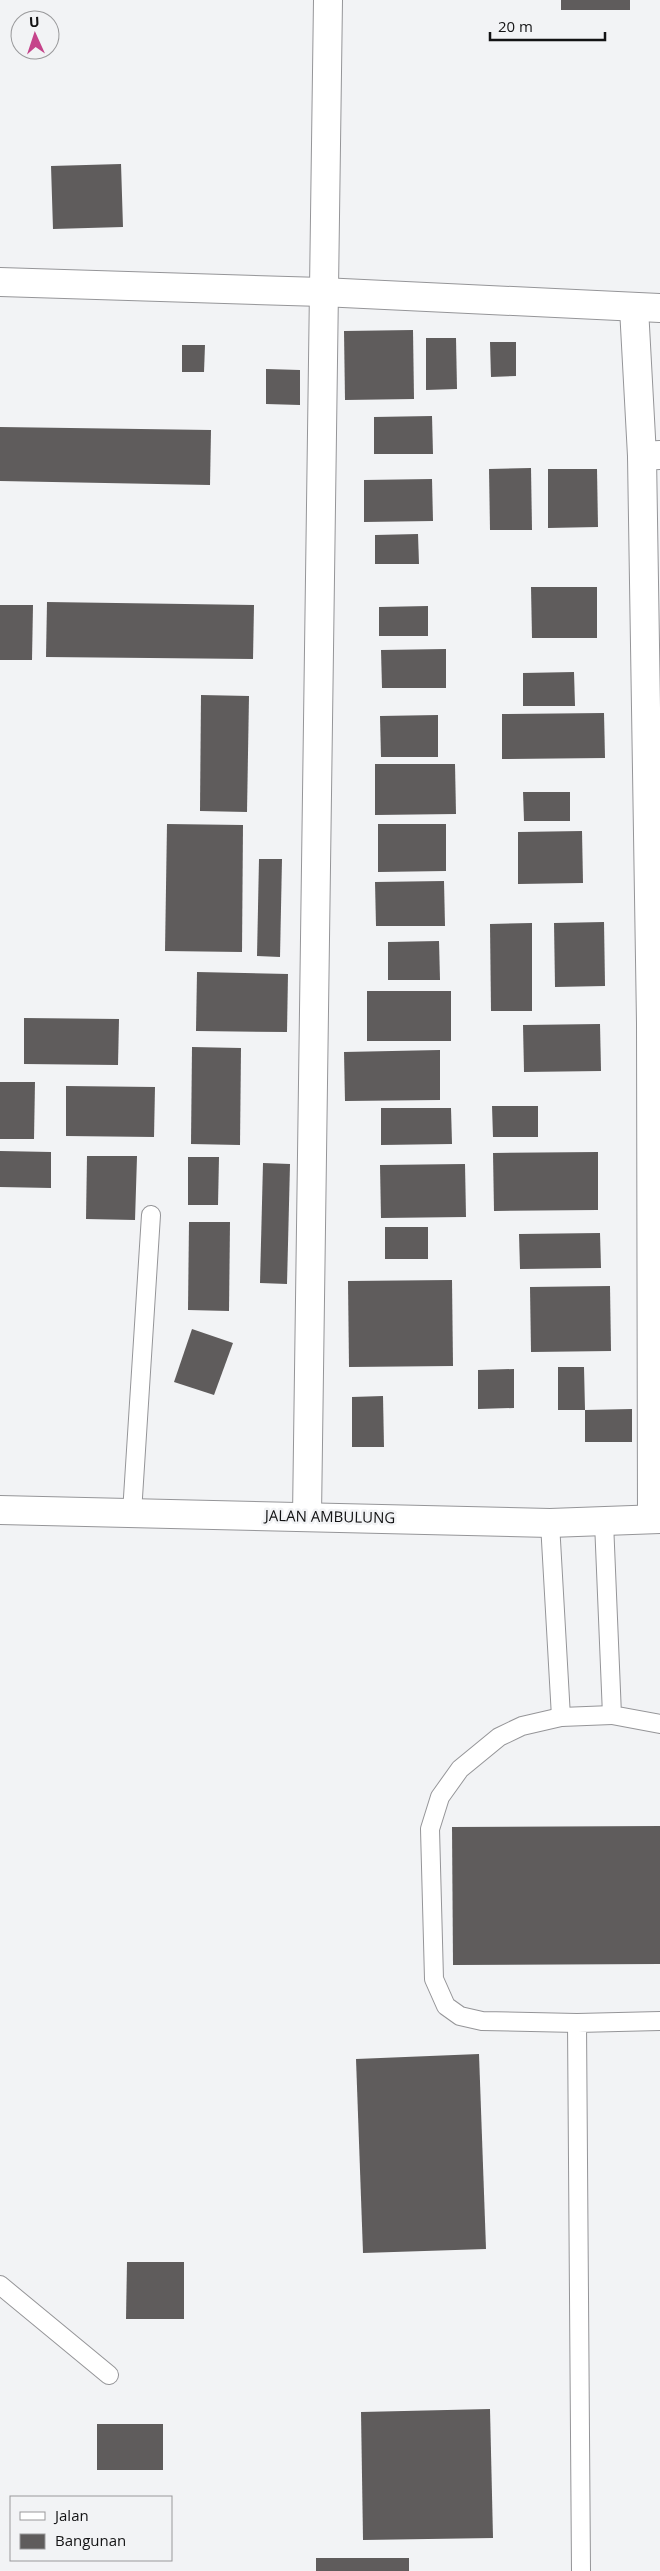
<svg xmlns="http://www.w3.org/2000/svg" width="660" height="2571" font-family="'Open Sans',sans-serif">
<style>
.building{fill:#5f5c5c}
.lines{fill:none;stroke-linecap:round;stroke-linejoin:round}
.lane-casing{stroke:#959598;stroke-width:20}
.street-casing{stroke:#959598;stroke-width:30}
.secondary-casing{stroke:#959598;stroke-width:30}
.lane{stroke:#fff;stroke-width:18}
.street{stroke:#fff;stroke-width:28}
.secondary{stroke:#fff;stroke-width:28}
.labels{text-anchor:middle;stroke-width:5;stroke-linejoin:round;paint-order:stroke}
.street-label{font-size:15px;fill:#131314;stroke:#f2f3f5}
</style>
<rect width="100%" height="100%" fill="#f2f3f5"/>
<!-- building -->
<g class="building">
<rect x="561" y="0" width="69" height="10"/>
<polygon points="121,164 123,227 53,229 51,166"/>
<polygon points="413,330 414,399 345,400 344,331"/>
<polygon points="426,338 456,338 457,389 426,390"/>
<polygon points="490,342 516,342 516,376 491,377"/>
<polygon points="182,345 205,345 204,372 182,372"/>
<polygon points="266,369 300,370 300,405 266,404"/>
<polygon points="432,416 433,454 374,454 374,417"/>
<polygon points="0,427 211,430 210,485 0,481"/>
<polygon points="531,468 532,530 490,530 489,469"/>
<polygon points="548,469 597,469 598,527 548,528"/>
<polygon points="432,479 433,521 364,522 364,480"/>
<polygon points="418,534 419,564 375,564 375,535"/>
<polygon points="531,587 597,587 597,638 532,638"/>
<polygon points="47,602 254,605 253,659 46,657"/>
<polygon points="0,605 33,605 32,660 0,660"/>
<polygon points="428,606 428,636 379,636 379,607"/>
<polygon points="446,649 446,688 382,688 381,650"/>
<polygon points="574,672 575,706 523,706 523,673"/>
<polygon points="201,695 249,696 247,812 200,811"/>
<polygon points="604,713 605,758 502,759 502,714"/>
<polygon points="438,715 438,757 381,757 380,716"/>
<polygon points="375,764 455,764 456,814 375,815"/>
<polygon points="523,792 570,792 570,821 524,821"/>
<polygon points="167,824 243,825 242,952 165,951"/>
<polygon points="378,824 446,824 446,871 378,872"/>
<polygon points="582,831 583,883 518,884 518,832"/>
<polygon points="259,859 282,859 280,957 257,956"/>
<polygon points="444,881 445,926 376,926 375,882"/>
<polygon points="604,922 605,986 555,987 554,923"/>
<polygon points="532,923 532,1011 491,1011 490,924"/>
<polygon points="439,941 440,980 388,980 388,942"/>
<polygon points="197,972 288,974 287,1032 196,1031"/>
<rect x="367" y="991" width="84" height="50"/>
<polygon points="24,1018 119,1019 118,1065 24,1064"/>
<polygon points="600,1024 601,1071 524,1072 523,1025"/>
<polygon points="192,1047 241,1048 240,1145 191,1144"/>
<polygon points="440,1050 440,1100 345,1101 344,1052"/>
<polygon points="0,1082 35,1082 34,1139 0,1139"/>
<polygon points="66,1086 155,1087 154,1137 66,1136"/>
<polygon points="492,1106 538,1106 538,1137 493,1137"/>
<polygon points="381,1108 451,1108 452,1144 381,1145"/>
<polygon points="0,1151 51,1152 51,1188 0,1187"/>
<polygon points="598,1152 598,1210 494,1211 493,1153"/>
<polygon points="87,1156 137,1156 135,1220 86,1219"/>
<polygon points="188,1157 219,1157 218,1205 188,1205"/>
<polygon points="263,1163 290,1164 287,1284 260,1283"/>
<polygon points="465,1164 466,1217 381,1218 380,1165"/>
<polygon points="189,1222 230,1222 229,1311 188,1310"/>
<rect x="385" y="1227" width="43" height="32"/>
<polygon points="600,1233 601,1268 520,1269 519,1234"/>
<polygon points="452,1280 453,1366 349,1367 348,1281"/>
<polygon points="610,1286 611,1351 531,1352 530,1287"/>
<polygon points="192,1329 233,1343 214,1395 174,1382"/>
<polygon points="558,1367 584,1367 585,1410 632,1409 632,1442 585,1442 585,1410 558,1410"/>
<polygon points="514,1369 514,1408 478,1409 478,1370"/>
<polygon points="383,1396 384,1447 352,1447 352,1397"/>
<polygon points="660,1826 660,1964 453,1965 452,1827"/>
<polygon points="479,2054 486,2249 363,2253 356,2059"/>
<polygon points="127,2262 184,2262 184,2319 126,2319"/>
<polygon points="490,2409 493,2538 363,2540 361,2412"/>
<rect x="97" y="2424" width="66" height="46"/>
<rect x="316" y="2558" width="93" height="13"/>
</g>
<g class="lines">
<defs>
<g id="lane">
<polyline points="132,1513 151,1215"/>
<polyline points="604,1522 612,1715 660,1724"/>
<polyline points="550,1523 561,1717"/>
<polyline points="577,2023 482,2021 460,2016 446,2006 434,1979 430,1829 440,1797 460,1769 499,1737 522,1726 561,1717 612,1715"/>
<polyline points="0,2285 109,2375"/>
<polyline points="581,2571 577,2023 660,2021"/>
</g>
<g id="street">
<polyline points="0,282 322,292 660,308"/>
<polyline points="634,308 642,456"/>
<polyline points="307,1516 328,0"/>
<polyline points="652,1519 651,1023 642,456 660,455"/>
</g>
<polyline id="secondary" points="0,1510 550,1523 660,1519"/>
</defs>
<!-- lane casing -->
<use href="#lane" class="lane-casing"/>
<!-- street casing -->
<use href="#street" class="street-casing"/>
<!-- secondary casing -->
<use href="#secondary" class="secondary-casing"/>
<!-- lane -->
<use href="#lane" class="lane"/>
<!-- street -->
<use href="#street" class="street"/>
<!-- secondary -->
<use href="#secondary" class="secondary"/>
</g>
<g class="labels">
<!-- street labels -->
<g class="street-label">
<text transform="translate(330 1517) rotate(1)" y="5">JALAN AMBULUNG</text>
</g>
</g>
<!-- legend -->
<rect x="10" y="2496" width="162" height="65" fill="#f2f3f5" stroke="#99999b"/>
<rect x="20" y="2512" width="25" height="8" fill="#ffffff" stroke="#99999b"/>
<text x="55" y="2521" font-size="15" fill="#131314">Jalan</text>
<rect x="20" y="2534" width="25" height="15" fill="#5f5c5c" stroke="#99999b"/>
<text x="55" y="2546" font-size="15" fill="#131314">Bangunan</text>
<!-- north arrow -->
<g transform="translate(35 35) rotate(357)"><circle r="24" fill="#f2f3f5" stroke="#99999b"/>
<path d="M0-4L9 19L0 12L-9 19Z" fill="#c5438a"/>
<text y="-8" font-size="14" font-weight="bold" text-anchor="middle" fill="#131314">U</text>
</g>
<!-- scale -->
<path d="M490 32v8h115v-8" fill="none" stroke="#131314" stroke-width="2.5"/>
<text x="498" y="32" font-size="15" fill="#131314" stroke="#f2f3f5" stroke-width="4" paint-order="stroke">20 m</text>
</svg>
